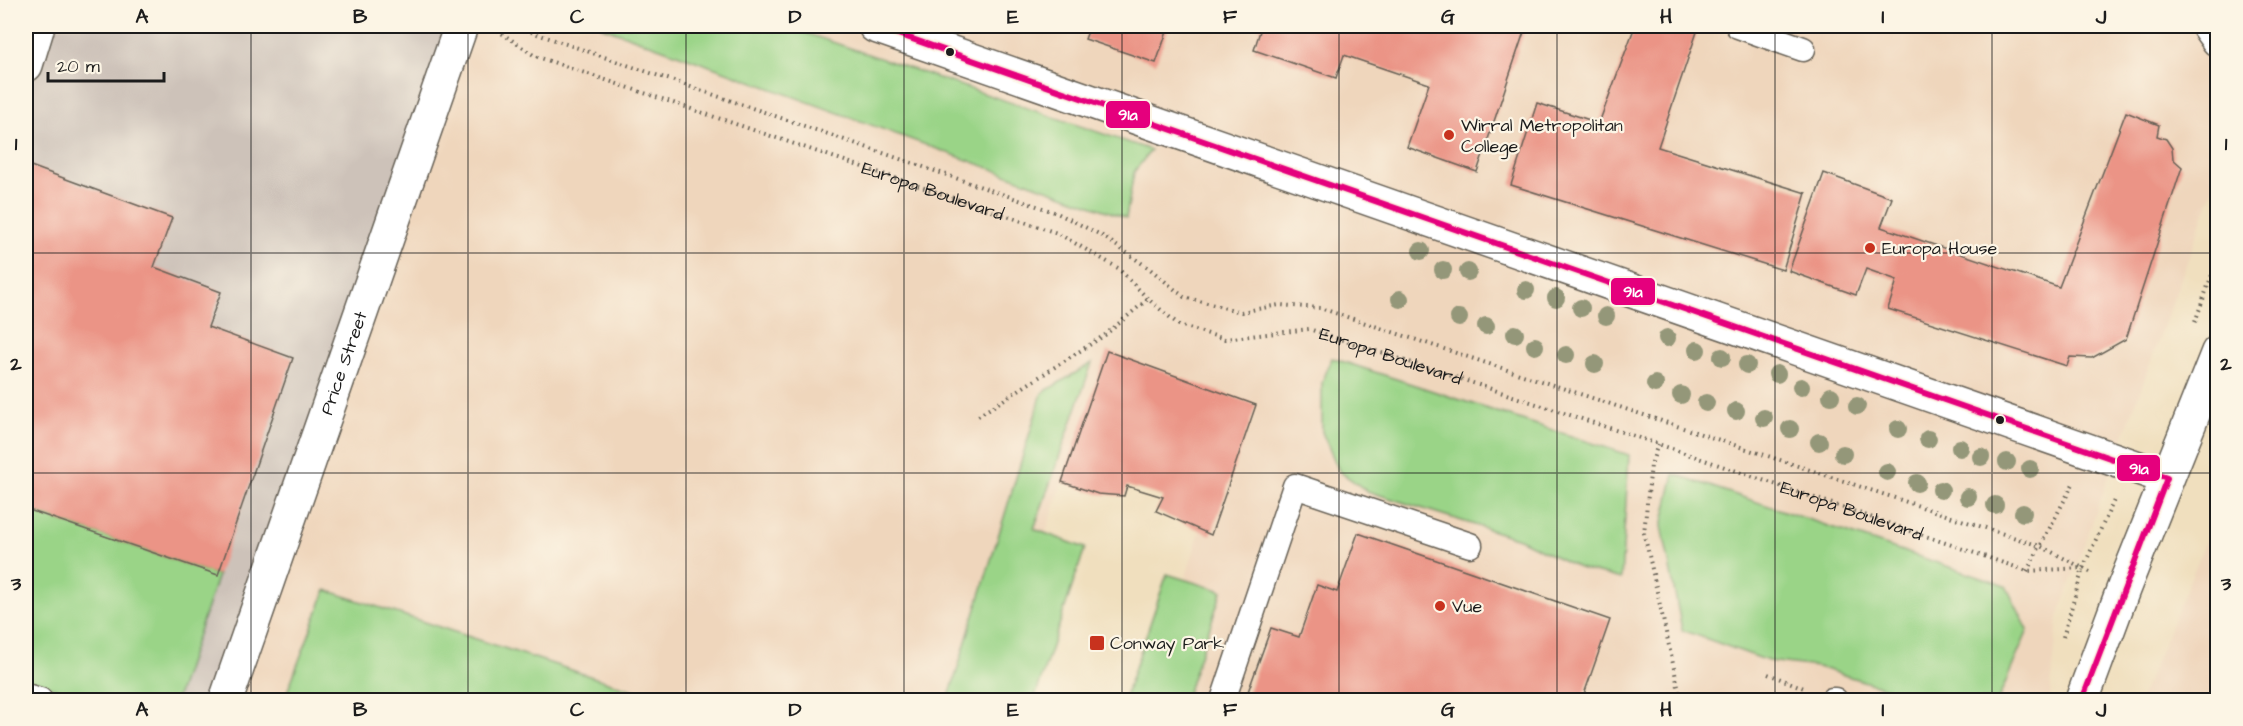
<svg xmlns="http://www.w3.org/2000/svg" width="2243" height="726" font-family="'Architects Daughter',sans-serif">
<style>
.built{fill:#efd6bc}
.industrial{fill:#cdc2b9}
.green{fill:#9ad487;stroke:#5b7852;stroke-width:1.5}
.building{fill:#eb9486}
.lines{fill:none;stroke-linecap:round;stroke-linejoin:round}
.lane-casing{stroke:#666055;stroke-width:27}
.street-casing{stroke:#666055;stroke-width:36}
.primary-casing{stroke:#666055;stroke-width:36}
.path{stroke:#666055;stroke-width:4;stroke-dasharray:1.5 4.5;stroke-linecap:butt}
.lane{stroke:#fff;stroke-width:24}
.street{stroke:#fff;stroke-width:33}
.primary{stroke:#fff;stroke-width:33}
.bus-1-casing{stroke:#fcf5e5;stroke-width:10}
.bus-1{stroke:#e5007d;stroke-width:6}
.tree{fill:#949779}
.grid{fill:none;stroke:#1c1c1c;stroke-width:1.5;stroke-opacity:0.55}
.bus-dot{fill:#1c1c1c;stroke:#fcf5e5;stroke-width:2}
.poi-dot{fill:#c8321e;stroke:#fcf5e5;stroke-width:2}
.labels{text-anchor:middle;stroke-width:4.5;stroke-linejoin:round;paint-order:stroke}
.poi-label{font-size:18px;fill:#1c1c1c;stroke:#fcf5e5;text-anchor:start}
.street-label{font-size:18px;fill:#1c1c1c;stroke:#fcf5e5}
.line-badge{stroke:#fcf5e5;stroke-width:2}
.badge-label{font-size:16px;text-anchor:middle;font-weight:bold;fill:#fff}
.neatline{fill:none;stroke:#1c1c1c;stroke-width:2}
.grid-label{font-size:20px;text-anchor:middle;font-weight:bold;fill:#1c1c1c}
</style>
<rect width="100%" height="100%" fill="#fcf5e5"/>
<filter id="ink" filterUnits="userSpaceOnUse"><feTurbulence type="fractalNoise" baseFrequency=".0167" numOctaves="2"/><feDisplacementMap in="SourceGraphic" scale="12" xChannelSelector="R" yChannelSelector="G"/><feConvolveMatrix kernelMatrix="1 2 1 2 8 2 1 2 1" color-interpolation-filters="sRGB"/></filter>
<filter id="wash" filterUnits="userSpaceOnUse"><feTurbulence type="fractalNoise" baseFrequency=".008" numOctaves="4" result="noise"/><feDisplacementMap in="SourceGraphic" scale="24" xChannelSelector="R" yChannelSelector="G"/><feGaussianBlur stdDeviation="1.35" result="paint"/><feColorMatrix in="noise" values="0 0 0 0 0 0 0 0 0 0 0 0 0 0 0 0 0 1.4 0 .05"/><feComposite in="paint" operator="in"/></filter>
<g filter="url(#wash)">
<rect width="100%" height="100%" fill="#f0dfbe"/>
<!-- built -->
<g class="built">
<polygon points="461,26 2217,26 2217,179 2058,617 2050,700 1185,700 1222,592 1185,580 1200,530 1156,511 1162,496 1128,486 1124,496 1098,494 1062,483 992,700 248,700 228,694"/>
<polygon points="2217,515 2217,700 2140,700 2180,604"/>
</g>
<!-- industrial -->
<polygon class="industrial" points="26,26 461,26 226,700 26,700"/>
<!-- green -->
<g class="green">
<polygon points="600,26 785,26 1151,150 1134,172 1126,218"/>
<polygon points="1332,358 1629,455 1621,579 1579,568 1519,539 1367,491 1339,471 1322,432 1322,383"/>
<polygon points="1092,363 1034,529 1085,548 1034,700 948,700 1042,393"/>
<polygon points="1674,474 2006,586 2028,630 1998,700 1924,700 1818,667 1768,661 1682,630 1662,526"/>
<polygon points="26,509 218,575 176,700 90,700 26,679"/>
<polygon points="1167,574 1222,591 1185,700 1124,700"/>
<polygon points="326,590 663,700 284,700"/>
</g>
<g id="blocks">
<!-- building -->
<g class="building">
<polygon points="1090,26 1169,26 1156,63 1085,39"/>
<polygon points="1255,26 1526,26 1477,172 1407,147 1429,84 1344,55 1336,78 1254,50 1261,28"/>
<polygon points="1635,26 1699,26 1658,147 1806,193 1783,270 1511,185 1537,103 1599,123"/>
<polygon points="2126,112 2159,125 2157,136 2166,139 2172,148 2173,159 2182,167 2126,339 2092,358 2070,357 2067,366 1888,309 1897,280 1866,269 1856,295 1789,271 1824,173 1892,198 1881,227 2059,287"/>
<polygon points="28,165 172,218 154,267 221,292 208,327 293,358 218,575 26,509 26,172"/>
<polygon points="1107,351 1256,405 1211,535 1156,511 1163,497 1127,486 1124,496 1098,494 1062,482"/>
<polygon points="1358,533 1610,620 1582,700 1245,700 1271,628 1299,637 1317,585 1337,592"/>
</g>
</g>
</g>
<g filter="url(#ink)">
<use href="#blocks" fill-opacity="0" stroke="#666055" stroke-width="1.5"/>
<g class="lines">
<defs>
<g id="lane">
<polyline points="1738,26 1803,49"/>
<polyline points="26,696 40,700"/>
<polyline points="1223,700 1295,486 1470,545"/>
<polyline points="1832,700 1835,700"/>
</g>
<g id="street">
<polyline points="875,26 2167,478"/>
<polyline points="2208,26 2218,40"/>
<polyline points="26,65 38,26"/>
<path id="s2" d="M226,700l235,-674"/>
</g>
<polyline id="primary" points="2082,700 2124,587 2218,352"/>
</defs>
<!-- lane casing -->
<use href="#lane" class="lane-casing"/>
<!-- street casing -->
<use href="#street" class="street-casing"/>
<!-- primary casing -->
<use href="#primary" class="primary-casing"/>
<!-- path -->
<g class="path">
<polyline points="514,26 1057,213 1101,235 1150,269 1184,297 1241,312 1279,305 1320,308 2040,546 2083,568"/>
<path id="s1" d="M497,30l38,26 522,177 61,35 30,31 31,26 46,14 84,-10 349,115 369,127 56,-3 7,4"/>
<polyline points="2195,322 2218,258"/>
<polyline points="978,416 1105,335 1148,299"/>
<polyline points="1658,444 1651,465 1644,533 1681,700"/>
<polyline points="2027,571 2073,484"/>
<polyline points="2063,637 2083,568 2115,498"/>
<polyline points="1768,674 1804,688"/>
</g>
<!-- lane -->
<use href="#lane" class="lane"/>
<!-- street -->
<use href="#street" class="street"/>
<!-- primary -->
<use href="#primary" class="primary"/>
<defs>
<polyline id="bus-1" points="875,26 2167,478 2082,700"/>
</defs>
<!-- bus-1 casing -->
<use href="#bus-1" class="bus-1-casing"/>
<!-- bus-1 -->
<use href="#bus-1" class="bus-1"/>
</g>
<!-- trees -->
<g class="tree">
<circle cx="1421" cy="251" r="9"/>
<circle cx="1443" cy="270" r="9"/>
<circle cx="1468" cy="272" r="9"/>
<circle cx="1526" cy="290" r="9"/>
<circle cx="1556" cy="298" r="9"/>
<circle cx="1400" cy="299" r="9"/>
<circle cx="1581" cy="308" r="9"/>
<circle cx="1606" cy="316" r="9"/>
<circle cx="1459" cy="318" r="9"/>
<circle cx="1486" cy="326" r="9"/>
<circle cx="1515" cy="334" r="9"/>
<circle cx="1667" cy="338" r="9"/>
<circle cx="1535" cy="346" r="9"/>
<circle cx="1697" cy="350" r="9"/>
<circle cx="1566" cy="355" r="9"/>
<circle cx="1722" cy="357" r="9"/>
<circle cx="1595" cy="364" r="9"/>
<circle cx="1747" cy="365" r="9"/>
<circle cx="1777" cy="374" r="9"/>
<circle cx="1655" cy="384" r="9"/>
<circle cx="1801" cy="387" r="9"/>
<circle cx="1681" cy="395" r="9"/>
<circle cx="1831" cy="396" r="9"/>
<circle cx="1706" cy="403" r="9"/>
<circle cx="1857" cy="406" r="9"/>
<circle cx="1736" cy="411" r="9"/>
<circle cx="1764" cy="418" r="9"/>
<circle cx="1790" cy="429" r="9"/>
<circle cx="1898" cy="429" r="9"/>
<circle cx="1928" cy="439" r="9"/>
<circle cx="1819" cy="442" r="9"/>
<circle cx="1960" cy="448" r="9"/>
<circle cx="1843" cy="454" r="9"/>
<circle cx="1981" cy="457" r="9"/>
<circle cx="2007" cy="462" r="9"/>
<circle cx="2030" cy="469" r="9"/>
<circle cx="1887" cy="472" r="9"/>
<circle cx="1917" cy="483" r="9"/>
<circle cx="1941" cy="490" r="9"/>
<circle cx="1968" cy="497" r="9"/>
<circle cx="1995" cy="505" r="9"/>
<circle cx="2023" cy="513" r="9"/>
</g>
</g>
<!-- grid -->
<path class="grid" d="M251,26v674M468,26v674M686,26v674M904,26v674M1122,26v674M1339,26v674M1557,26v674M1775,26v674M1992,26v674M26,253h2192M26,473h2192"/>
<!-- markers -->
<g class="bus-dot">
<circle cx="950" cy="52" r="5"/>
<circle cx="2000" cy="420" r="5"/>
</g>
<g class="poi-dot">
<circle cx="1449" cy="135" r="6"/>
<circle cx="1870" cy="248" r="6"/>
<circle cx="1440" cy="606" r="6"/>
<rect x="1089" y="635" width="16" height="16" rx="3"/>
</g>
<g class="labels">
<!-- poi labels -->
<g class="poi-label">
<text x="1461" y="131">Wirral Metropolitan<tspan x="1461" dy="21">College</tspan></text>
<text x="1882" y="254">Europa House</text>
<text x="1452" y="612">Vue</text>
<text x="1110" y="649">Conway Park</text>
</g>
<!-- street labels -->
<g class="street-label">
<text dy="6" stroke="none"><textPath href="#s1" startOffset="466">Europa Boulevard</textPath></text>
<text dy="6" stroke="none"><textPath href="#s1" startOffset="970">Europa Boulevard</textPath></text>
<text dy="6" stroke="none"><textPath href="#s2" startOffset="357">Price Street</textPath></text>
<text dy="6" stroke="none"><textPath href="#s1" startOffset="1456">Europa Boulevard</textPath></text>
</g>
</g>
<g class="line-badge">
<rect x="1105" y="100" width="46" height="29" rx="6" fill="#e5007d"/>
<rect x="1610" y="277" width="46" height="29" rx="6" fill="#e5007d"/>
<rect x="2116" y="454" width="45" height="28" rx="6" fill="#e5007d"/>
</g>
<g class="badge-label">
<text x="1128" y="120">91a</text>
<text x="1633" y="297">91a</text>
<text x="2139" y="474">91a</text>
</g>
<!-- margin -->
<rect width="2243" height="726" fill="none" stroke="#fcf5e5" stroke-width="66"/>
<!-- scale -->
<path d="M48 72v9h116v-9" fill="none" stroke="#1c1c1c" stroke-width="3"/>
<text x="57" y="72" font-size="18" fill="#1c1c1c" stroke="#fcf5e5" stroke-width="4.5" paint-order="stroke">20 m</text>
<rect x="33" y="33" width="2177" height="660" class="neatline"/>
<g class="grid-label">
<text x="142" y="23">A</text>
<text x="360" y="23">B</text>
<text x="577" y="23">C</text>
<text x="795" y="23">D</text>
<text x="1013" y="23">E</text>
<text x="1230" y="23">F</text>
<text x="1448" y="23">G</text>
<text x="1666" y="23">H</text>
<text x="1883" y="23">I</text>
<text x="2101" y="23">J</text>
<text x="16" y="150">1</text>
<text x="2226" y="150">1</text>
<text x="16" y="370">2</text>
<text x="2226" y="370">2</text>
<text x="16" y="590">3</text>
<text x="2226" y="590">3</text>
<text x="142" y="716">A</text>
<text x="360" y="716">B</text>
<text x="577" y="716">C</text>
<text x="795" y="716">D</text>
<text x="1013" y="716">E</text>
<text x="1230" y="716">F</text>
<text x="1448" y="716">G</text>
<text x="1666" y="716">H</text>
<text x="1883" y="716">I</text>
<text x="2101" y="716">J</text>
</g>
</svg>
